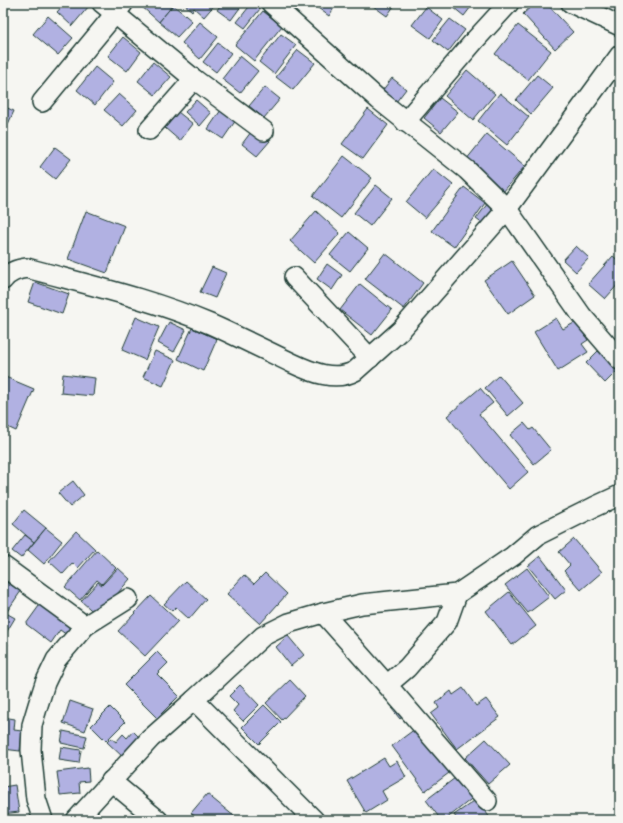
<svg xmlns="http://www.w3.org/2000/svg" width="623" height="823" font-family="'Architects Daughter',sans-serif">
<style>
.building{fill:#b1b1e2;stroke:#1f3d34}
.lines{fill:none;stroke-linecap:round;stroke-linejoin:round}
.street-casing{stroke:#1f3d34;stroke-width:22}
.street{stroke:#f6f6f2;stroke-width:19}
</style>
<rect width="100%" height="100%" fill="#f6f6f2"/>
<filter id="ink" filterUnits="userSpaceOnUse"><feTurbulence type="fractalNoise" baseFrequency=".025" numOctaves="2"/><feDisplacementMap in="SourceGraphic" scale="8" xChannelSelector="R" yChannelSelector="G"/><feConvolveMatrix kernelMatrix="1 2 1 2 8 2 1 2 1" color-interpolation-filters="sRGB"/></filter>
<g filter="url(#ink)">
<!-- building -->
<g class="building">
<polygon points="65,3 85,3 89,6 72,26 57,12"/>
<polygon points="141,3 172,3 173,5 159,22 140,5"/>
<polygon points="183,3 216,3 204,17 194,8 192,11"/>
<polygon points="222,3 239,3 242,5 231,20 217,10"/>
<polygon points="252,3 260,9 245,28 237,22"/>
<polygon points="311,3 337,3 329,16"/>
<polygon points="369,3 396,3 387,16"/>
<polygon points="448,3 474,3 464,16"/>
<polygon points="535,3 546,3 573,32 555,49 523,14"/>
<polygon points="173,5 192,21 177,37 159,22"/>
<polygon points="426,7 443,20 430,38 412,25"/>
<polygon points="263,11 282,26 254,61 235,45"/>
<polygon points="48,16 73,38 58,55 33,34"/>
<polygon points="450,19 465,30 448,52 433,40"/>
<polygon points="200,22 218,37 200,59 182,43"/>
<polygon points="518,25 551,51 528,80 495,54"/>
<polygon points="281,34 296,45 274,74 259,62"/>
<polygon points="123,37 141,52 127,71 108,56"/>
<polygon points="218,43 231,53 216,72 203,62"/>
<polygon points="298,50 315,63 293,90 276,77"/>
<polygon points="240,56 258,71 240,93 222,79"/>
<polygon points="153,62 171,77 155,95 138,81"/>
<polygon points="95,67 113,82 95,105 77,90"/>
<polygon points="467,70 495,94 473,120 445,96"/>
<polygon points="537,75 553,88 531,114 516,100"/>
<polygon points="392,78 406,89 396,102 382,91"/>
<polygon points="265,87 280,99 264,118 249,106"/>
<polygon points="500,93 529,117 507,145 478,121"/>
<polygon points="119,94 137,110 123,126 104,110"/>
<polygon points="440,98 458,112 441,132 424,118"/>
<polygon points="196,100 211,113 200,126 185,112"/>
<polygon points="3,106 14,111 3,135"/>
<polygon points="368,109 388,125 363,159 342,144"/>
<polygon points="221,110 236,120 223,139 208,129"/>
<polygon points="178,112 193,124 180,141 165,128"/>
<polygon points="254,128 270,141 257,156 242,144"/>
<polygon points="487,134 525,166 503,192 466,160"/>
<polygon points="3,147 6,148 3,156"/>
<polygon points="55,147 71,159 55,179 40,167"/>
<polygon points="344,156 372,178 341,218 313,196"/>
<polygon points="433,169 453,185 425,218 406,202"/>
<polygon points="376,185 392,198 370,226 354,213"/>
<polygon points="464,187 485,203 454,247 432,231"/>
<polygon points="491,199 498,205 483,224 476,219"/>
<polygon points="86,211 125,226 107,273 68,259"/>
<polygon points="316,211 340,233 314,263 290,241"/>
<polygon points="349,232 368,248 350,271 330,255"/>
<polygon points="576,246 589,258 576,272 563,260"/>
<polygon points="385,253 423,283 404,309 365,279"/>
<polygon points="613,256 620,262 620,282 605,299 588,284"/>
<polygon points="512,261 535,295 508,314 484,280"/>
<polygon points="327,264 342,275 332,290 317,279"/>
<polygon points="212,267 226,273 215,298 200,292"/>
<polygon points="35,282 69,294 62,314 28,302"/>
<polygon points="360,284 392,310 372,335 340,310"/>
<polygon points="136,317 159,327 145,360 122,350"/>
<polygon points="556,318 563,329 576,322 588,340 582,344 588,352 558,371 534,332"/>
<polygon points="169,322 186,330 174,352 158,343"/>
<polygon points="192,328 217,339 203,371 178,359"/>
<polygon points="155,351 175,360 163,386 143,377"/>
<polygon points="598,351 617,371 605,383 586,363"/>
<polygon points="63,374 95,378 93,396 61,393"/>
<polygon points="499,375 523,403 508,416 485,388"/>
<polygon points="3,376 34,389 16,431 3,425"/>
<polygon points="480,388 493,403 479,414 528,472 509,489 447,416"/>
<polygon points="524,423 530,430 533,428 551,450 534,464 510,435"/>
<polygon points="73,481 84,495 70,507 58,493"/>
<polygon points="24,510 46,528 34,542 13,524"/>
<polygon points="46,528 62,541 44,564 28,550"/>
<polygon points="76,531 95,549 78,568 73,563 63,574 49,561"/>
<polygon points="25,535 34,542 21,558 12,551"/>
<polygon points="574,539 602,572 581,590 564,571 570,565 559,552"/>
<polygon points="97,550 116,568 102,584 97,580 80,600 65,587"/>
<polygon points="540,556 566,590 555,599 528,566"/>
<polygon points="118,568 130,579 98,616 81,601 98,582 102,585"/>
<polygon points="527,568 549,597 528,613 505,585"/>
<polygon points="265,573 287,594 260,624 227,594 244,575 254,584"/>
<polygon points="3,580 21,591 6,613 15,618 3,638"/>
<polygon points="186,581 206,599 189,619 176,607 172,611 164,604"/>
<polygon points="509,592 536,626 512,645 486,611"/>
<polygon points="151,596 178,621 145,656 118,631"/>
<polygon points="44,599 76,623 67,635 60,630 51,643 26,624"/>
<polygon points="288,636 304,655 291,666 276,647"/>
<polygon points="3,642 8,644 3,657"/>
<polygon points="157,652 168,663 157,674 179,696 157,718 124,685"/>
<polygon points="290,680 305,696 282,720 266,703"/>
<polygon points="240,685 259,705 243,721 233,711 238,705 229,696"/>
<polygon points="463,688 476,706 486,699 500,717 457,749 431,714 439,708 436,703 451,691 453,695"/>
<polygon points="70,701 93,709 85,731 63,723"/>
<polygon points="398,703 407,713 400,719 392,709"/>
<polygon points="264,705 281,722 259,744 242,727"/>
<polygon points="110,707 125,722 106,741 91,726"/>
<polygon points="3,717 15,719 14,730 22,731 20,751 3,749"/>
<polygon points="419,726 453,770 425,791 392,746"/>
<polygon points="63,731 87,736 84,748 61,743"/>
<polygon points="133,731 143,741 125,759 107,742 111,738 116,742 123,734 127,738"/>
<polygon points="486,739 510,765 488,784 465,758"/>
<polygon points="61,747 81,750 79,763 59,760"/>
<polygon points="384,758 389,766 397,761 406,777 382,791 387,800 366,813 347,781"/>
<polygon points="88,768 89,781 79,782 80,793 60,795 57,772"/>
<polygon points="459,775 475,796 445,820 441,820 426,800"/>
<polygon points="15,785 19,812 3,814 3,787"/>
<polygon points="207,794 235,817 233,820 199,820 191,813"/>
<polygon points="477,799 490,818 486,820 458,820 454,815"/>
<polygon points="128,814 135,820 122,820"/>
</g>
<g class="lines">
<defs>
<g id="street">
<polyline points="102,3 194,79 264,131"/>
<polyline points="271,3 379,100 467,170 507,209 582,316 620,360"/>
<polyline points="571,3 620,26"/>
<polyline points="42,102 123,4"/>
<polyline points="405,122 476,39 509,3"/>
<polyline points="149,130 194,79"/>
<polyline points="294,277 370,358"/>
<path d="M3,280c6,-8 14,-11 24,-12 62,17 124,31 183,56 27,12 55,26 82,39 19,9 43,19 63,8l46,-41 106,-121 113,-154"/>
<polyline points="3,566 85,626"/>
<polyline points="457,594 447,622 407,668 387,685 487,801"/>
<polyline points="323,613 387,685"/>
<polyline points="111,781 158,820"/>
<polyline points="43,820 36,799 31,750 32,725 38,705 45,683 56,660 85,626 128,599"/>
<polyline points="76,820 150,739 194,700"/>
<polyline points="314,820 194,700 263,636 289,623 323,613 362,604 457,594 513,556 538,535 594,507 620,495"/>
</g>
</defs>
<!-- street casing -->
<use href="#street" class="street-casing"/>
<!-- street -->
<use href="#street" class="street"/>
</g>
</g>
<!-- margin -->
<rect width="623" height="823" fill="none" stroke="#f6f6f2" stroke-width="16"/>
<rect x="8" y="8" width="607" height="807" fill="none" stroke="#1f3d34" stroke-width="1.5" filter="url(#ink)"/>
</svg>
